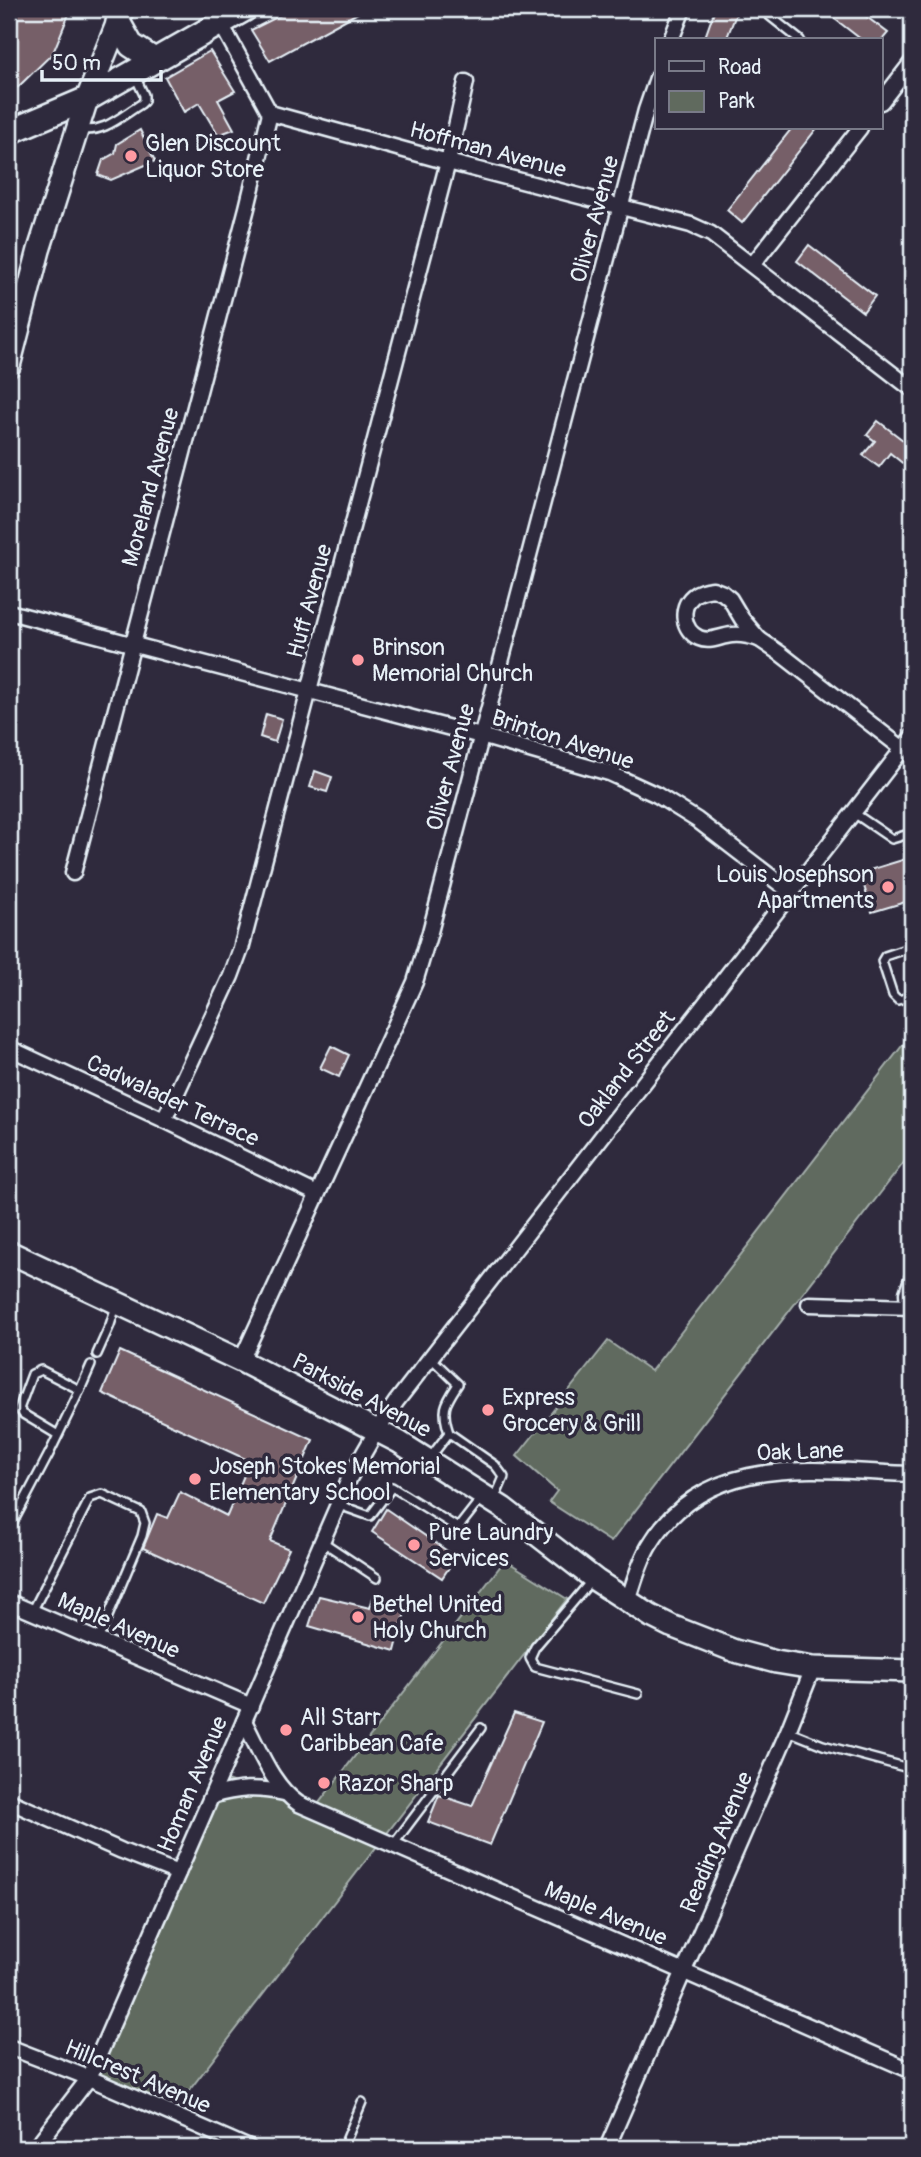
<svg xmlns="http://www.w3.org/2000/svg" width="921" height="2157" font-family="Pangolin,sans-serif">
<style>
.green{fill:#606a5e;stroke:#a4aeab;stroke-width:2}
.building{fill:#765e67;stroke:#e8f1f8;stroke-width:2}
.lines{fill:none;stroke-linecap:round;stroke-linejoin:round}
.lane-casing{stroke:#e8f1f8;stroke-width:12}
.street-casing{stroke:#e8f1f8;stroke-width:19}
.secondary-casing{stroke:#e8f1f8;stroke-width:26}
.primary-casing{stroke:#e8f1f8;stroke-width:28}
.lane{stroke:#2f2a3d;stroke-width:7}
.street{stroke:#2f2a3d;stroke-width:14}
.secondary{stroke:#2f2a3d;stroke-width:21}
.primary{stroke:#2f2a3d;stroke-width:23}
.poi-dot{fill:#ff9aa2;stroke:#2f2a3d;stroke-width:2.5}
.labels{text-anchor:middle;stroke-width:7;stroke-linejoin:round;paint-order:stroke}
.poi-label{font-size:23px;fill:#e8f1f8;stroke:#2f2a3d;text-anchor:start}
.street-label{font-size:23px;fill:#e8f1f8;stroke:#2f2a3d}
</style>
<rect width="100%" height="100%" fill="#2f2a3d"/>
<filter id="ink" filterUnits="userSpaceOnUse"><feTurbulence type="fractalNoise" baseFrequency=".0143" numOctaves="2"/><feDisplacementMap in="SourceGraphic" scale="14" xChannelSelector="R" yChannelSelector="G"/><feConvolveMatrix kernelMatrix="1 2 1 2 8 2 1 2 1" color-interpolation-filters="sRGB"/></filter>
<g filter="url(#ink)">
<!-- green -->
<g class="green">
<polygon points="912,1033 912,1152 611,1542 549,1502 557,1491 517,1456 608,1341 651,1371"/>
<polygon points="505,1560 567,1599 168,2118 81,2079 219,1777 312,1812"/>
</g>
<!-- building -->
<g class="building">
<polygon points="9,9 71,9 53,53 18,87 9,90"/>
<polygon points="293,9 365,9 270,61 251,30"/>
<polygon points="715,9 738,9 726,40 704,40"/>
<polygon points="822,9 856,9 888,33 882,40 862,40"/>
<polygon points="210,51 235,91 218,100 234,129 218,135 199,103 184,112 165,77"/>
<polygon points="792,128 817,128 742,223 727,210"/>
<polygon points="140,130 155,161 111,180 98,175 103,160 115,153 117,144"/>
<polygon points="809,245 875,296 863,312 797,261"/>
<polygon points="878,421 912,447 912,471 890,453 879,467 863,455 875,441 867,435"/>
<polygon points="266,714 282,719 275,742 260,737"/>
<polygon points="315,771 332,777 327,792 310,787"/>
<polygon points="912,857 912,900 872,912 860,873"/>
<polygon points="331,1046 349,1055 339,1077 320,1068"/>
<polygon points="120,1351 313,1440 270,1541 289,1549 263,1603 143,1548 157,1514 168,1518 180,1492 227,1516 250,1461 102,1393"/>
<polygon points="386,1509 456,1557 442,1578 372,1532"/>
<polygon points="374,1594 407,1605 395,1651 309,1626 319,1596 370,1608"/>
<polygon points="514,1713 542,1722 490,1845 428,1822 439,1795 472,1806"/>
</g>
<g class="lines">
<defs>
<g id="lane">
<polyline points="761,9 800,40"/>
<path d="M79,129c24,5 41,-12 62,-25l3,-3v-6l-10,-21"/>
<polyline points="854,813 892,839 912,833"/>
<polyline points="912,947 885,956 882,961 893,995 898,1000 912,996"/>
<polyline points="97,1354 110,1325 116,1306"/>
<polyline points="80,1390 91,1365"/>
<polyline points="449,1433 495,1465 504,1477 495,1498"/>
<path d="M429,1459l20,-26c-8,-24 -4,-29 9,-49l-27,-26"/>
<polyline points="339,1505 370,1516 392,1487 458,1528 483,1496"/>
<polyline points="9,1530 49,1454 80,1390 41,1370 32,1374 19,1409 23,1414 58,1435"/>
<polyline points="323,1542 377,1578"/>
<polyline points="591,1581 535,1647 530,1658 535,1667 638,1694"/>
<polyline points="32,1612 90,1498 102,1494 141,1512 145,1523 142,1536 98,1640"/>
<polyline points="788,1731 823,1745 912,1769"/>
<polyline points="393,1845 481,1728"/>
<polyline points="343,2148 362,2102"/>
</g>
<g id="street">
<polyline points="220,22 270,113 448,162 691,225 711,234 912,389"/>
<polyline points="671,40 683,9"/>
<polyline points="881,102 912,62"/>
<polyline points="753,264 860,128"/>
<path d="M713,589l10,4 7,6 12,20 17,20c-9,-3 -18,-5 -27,-4 -12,1 -22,8 -33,3 -16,-7 -20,-30 -6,-42 6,-5 12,-6 20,-7z"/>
<polyline points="9,612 481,736 609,773 657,795 697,820 792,893"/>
<polyline points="759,639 781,654 903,749"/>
<polyline points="73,873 247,208 270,113"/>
<polyline points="9,1048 164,1120 317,1194"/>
<polyline points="164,1120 231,976 241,949 448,162 466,82"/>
<polyline points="809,1304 912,1307"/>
<polyline points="908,1307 907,1293 912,1279"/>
<polyline points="241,1361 415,982 430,932 646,110 657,78"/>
<path d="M628,1601c6,-18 11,-38 21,-55 57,-96 169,-75 263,-72"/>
<polyline points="9,1602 251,1706"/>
<path d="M244,1721c15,28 28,65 55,83l613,267"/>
<path d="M212,1796c25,-8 46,-9 72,-3"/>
<polyline points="9,1801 122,1851 178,1873"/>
<polyline points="9,2047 89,2078 249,2148"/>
<polyline points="35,2148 89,2078 350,1477 377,1430 396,1402 912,737"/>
<polyline points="607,2148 788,1731 813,1668"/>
</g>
<g id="secondary">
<polyline points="9,366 39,250 87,99 123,9"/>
<polyline points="9,1252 241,1361 399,1442 503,1508 597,1581 651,1616 671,1626 735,1651 776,1662 813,1668 912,1671"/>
</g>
<g id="primary">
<polyline points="118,22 131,45 154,60"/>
<polyline points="9,132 87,99 245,9"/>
</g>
</defs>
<!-- lane casing -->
<use href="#lane" class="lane-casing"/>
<!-- street casing -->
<use href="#street" class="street-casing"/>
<!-- secondary casing -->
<use href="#secondary" class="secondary-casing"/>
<!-- primary casing -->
<use href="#primary" class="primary-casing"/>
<!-- lane -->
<use href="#lane" class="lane"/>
<!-- street -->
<use href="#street" class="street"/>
<!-- secondary -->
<use href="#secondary" class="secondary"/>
<!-- primary -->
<use href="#primary" class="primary"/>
</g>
</g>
<!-- markers -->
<g class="poi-dot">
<circle cx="131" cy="156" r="7"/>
<circle cx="358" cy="660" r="7"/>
<circle cx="888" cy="887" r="7"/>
<circle cx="488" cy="1410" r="7"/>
<circle cx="195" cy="1479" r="7"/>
<circle cx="414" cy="1545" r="7"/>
<circle cx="358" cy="1617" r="7"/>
<circle cx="286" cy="1730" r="7"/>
<circle cx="324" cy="1783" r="7"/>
</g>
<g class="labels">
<!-- poi labels -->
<g class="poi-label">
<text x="145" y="151">Glen Discount<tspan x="145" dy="26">Liquor Store</tspan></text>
<text x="372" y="655">Brinson<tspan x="372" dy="26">Memorial Church</tspan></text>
<text x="874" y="882" text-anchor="end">Louis Josephson<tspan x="874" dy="26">Apartments</tspan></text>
<text x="502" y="1405">Express<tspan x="502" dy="26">Grocery &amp; Grill</tspan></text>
<text x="209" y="1474">Joseph Stokes Memorial<tspan x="209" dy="26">Elementary School</tspan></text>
<text x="428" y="1540">Pure Laundry<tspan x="428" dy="26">Services</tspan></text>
<text x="372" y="1612">Bethel United<tspan x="372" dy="26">Holy Church</tspan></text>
<text x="300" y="1725">All Starr<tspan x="300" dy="26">Caribbean Cafe</tspan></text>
<text x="338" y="1791">Razor Sharp</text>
</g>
<!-- street labels -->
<g class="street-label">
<text transform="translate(488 149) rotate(15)" y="8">Hoffman Avenue</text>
<text transform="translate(594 219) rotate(-75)" y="8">Oliver Avenue</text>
<text transform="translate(150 487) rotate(-75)" y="8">Moreland Avenue</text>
<text transform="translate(309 601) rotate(-75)" y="8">Huff Avenue</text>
<text transform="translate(563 739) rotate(18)" y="8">Brinton Avenue</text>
<text transform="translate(450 767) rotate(-75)" y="8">Oliver Avenue</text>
<text transform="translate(626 1069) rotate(-52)" y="8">Oakland Street</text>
<text transform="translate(173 1100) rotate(25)" y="8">Cadwalader Terrace</text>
<text transform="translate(362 1395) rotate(28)" y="8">Parkside Avenue</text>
<text transform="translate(800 1451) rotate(-2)" y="8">Oak Lane</text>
<text transform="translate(119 1625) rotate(24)" y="8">Maple Avenue</text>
<text transform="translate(192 1784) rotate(-67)" y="8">Homan Avenue</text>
<text transform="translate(716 1842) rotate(-67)" y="8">Reading Avenue</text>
<text transform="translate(606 1913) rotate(23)" y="8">Maple Avenue</text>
<text transform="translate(138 2076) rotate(23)" y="8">Hillcrest Avenue</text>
</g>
</g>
<!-- margin -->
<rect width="921" height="2157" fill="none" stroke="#2f2a3d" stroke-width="35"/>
<rect x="18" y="18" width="886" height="2122" fill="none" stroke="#e8f1f8" stroke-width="2.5" filter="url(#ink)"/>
<!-- legend -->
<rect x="655" y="38" width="228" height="91" fill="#2f2a3d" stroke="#797a88" stroke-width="2"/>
<rect x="669" y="61" width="35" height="10" fill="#2f2a3d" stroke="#797a88" stroke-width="2"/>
<text x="718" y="74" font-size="21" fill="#e8f1f8">Road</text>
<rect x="669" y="91" width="35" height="21" fill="#606a5e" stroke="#797a88" stroke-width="2"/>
<text x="718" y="108" font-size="21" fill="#e8f1f8">Park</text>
<!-- scale -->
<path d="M42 70v10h119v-10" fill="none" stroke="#e8f1f8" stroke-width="3.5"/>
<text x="52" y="70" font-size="21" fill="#e8f1f8" stroke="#2f2a3d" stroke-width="5" paint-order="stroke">50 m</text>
</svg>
